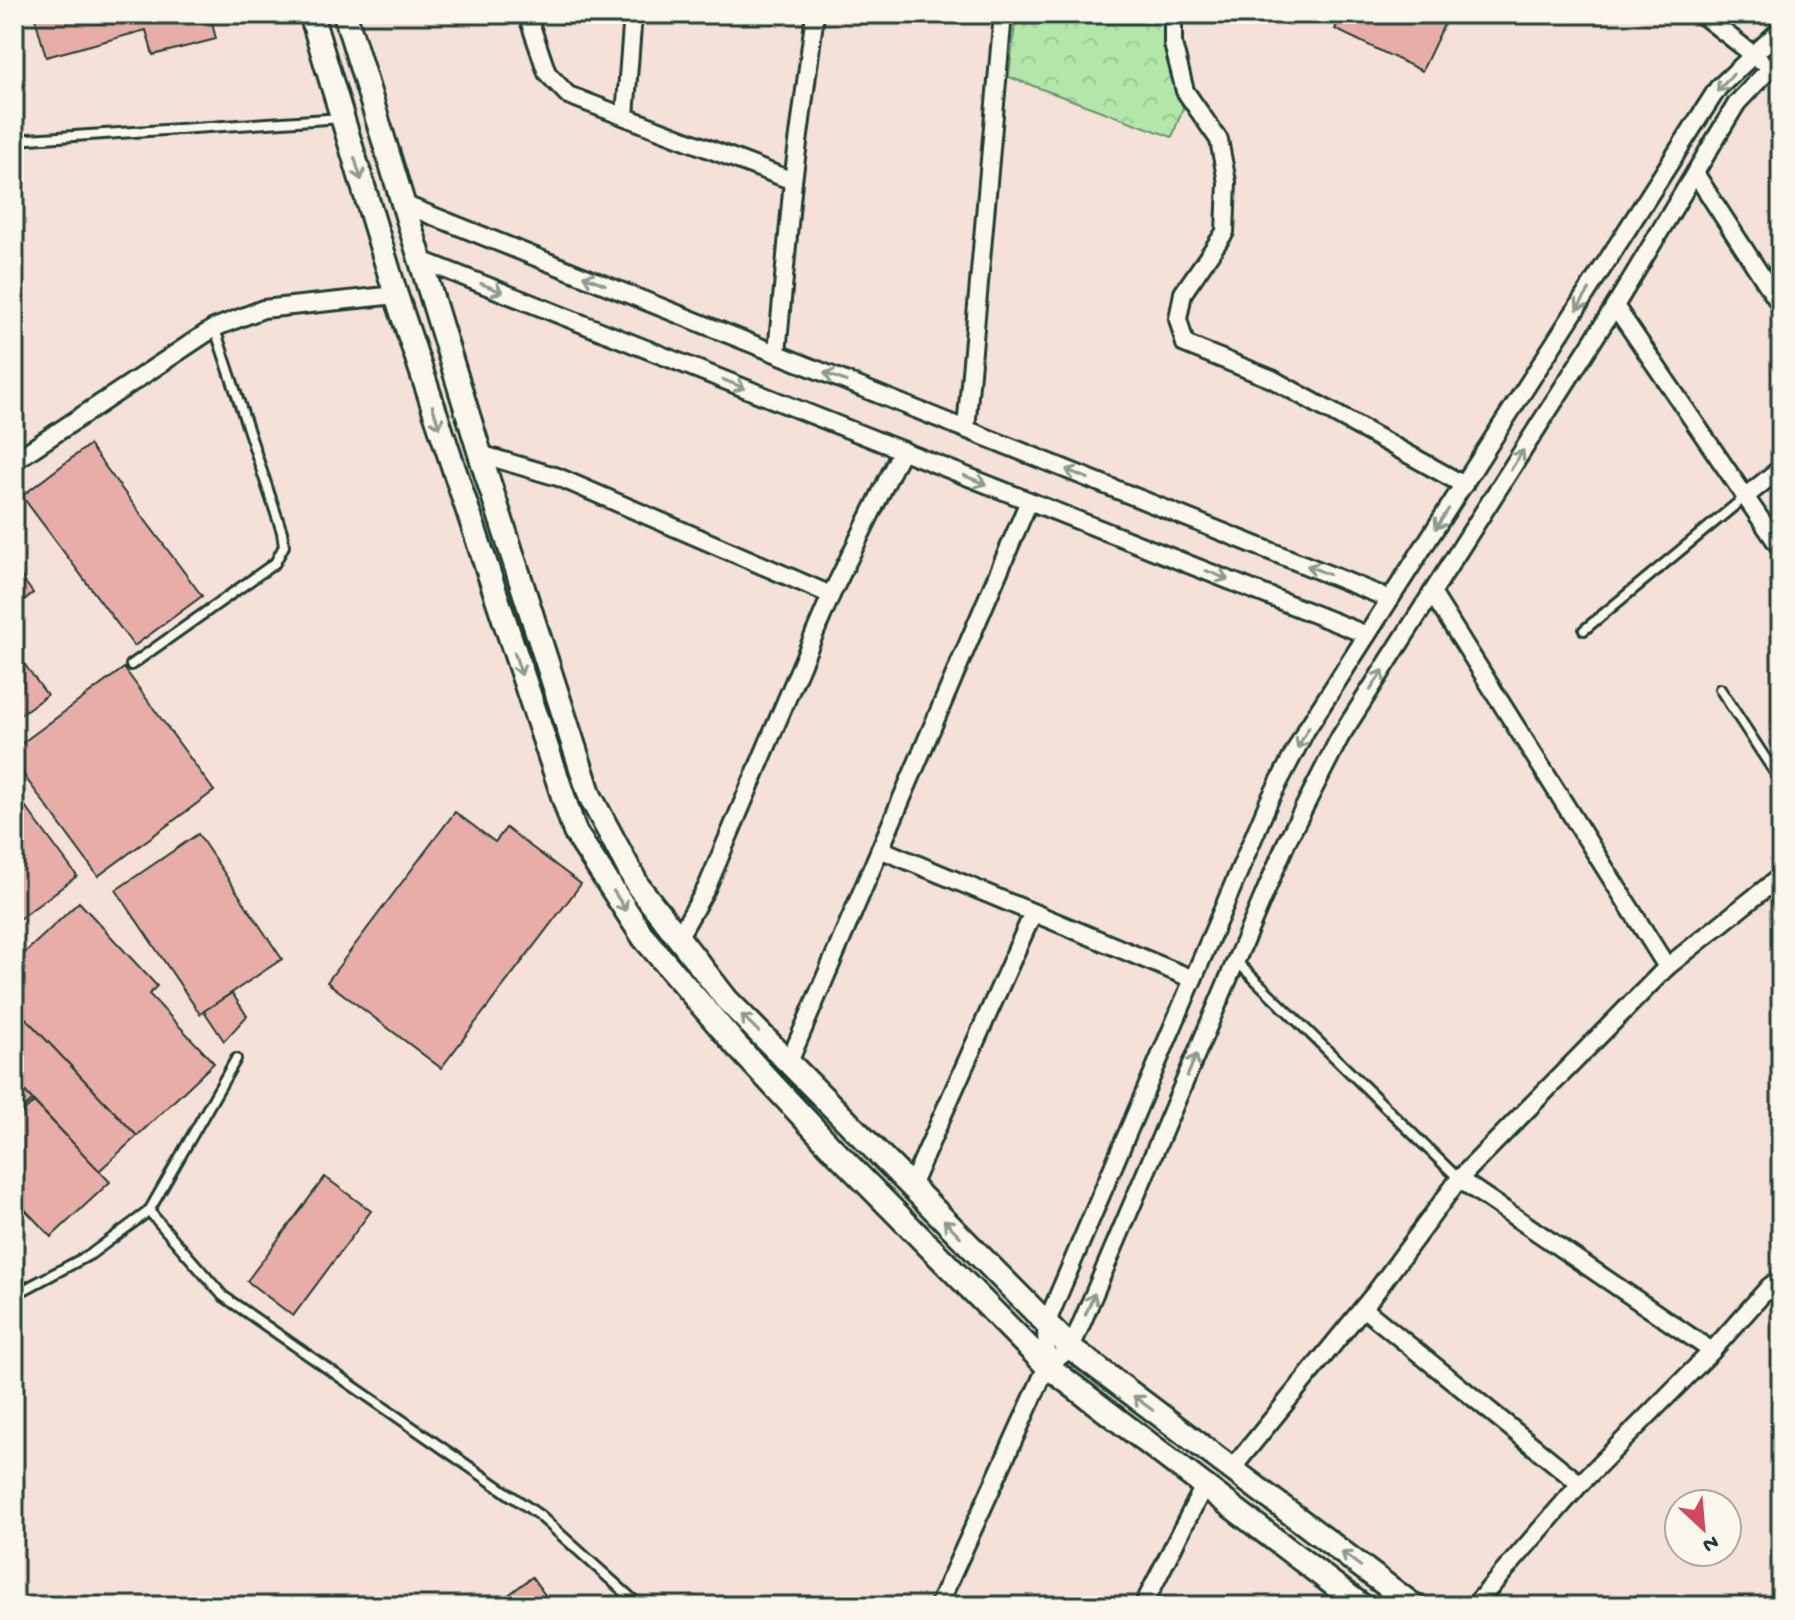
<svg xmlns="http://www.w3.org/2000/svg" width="1795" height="1620" font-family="'Gochi Hand',sans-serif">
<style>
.park{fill:url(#park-crowns);stroke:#69926e;stroke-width:2}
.building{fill:#e8ada7;stroke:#1f3d34;stroke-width:2}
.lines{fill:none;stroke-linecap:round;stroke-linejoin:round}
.service-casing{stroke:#1f3d34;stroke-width:14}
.minor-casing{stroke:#1f3d34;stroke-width:22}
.tertiary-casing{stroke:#1f3d34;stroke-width:28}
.service{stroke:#fbf7ec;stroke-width:8}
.minor{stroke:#fbf7ec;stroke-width:16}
.tertiary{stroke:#fbf7ec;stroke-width:22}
.oneway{stroke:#8d9a90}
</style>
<defs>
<pattern id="park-crowns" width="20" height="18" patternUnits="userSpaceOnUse" patternTransform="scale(2)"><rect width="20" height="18" fill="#b3e7a9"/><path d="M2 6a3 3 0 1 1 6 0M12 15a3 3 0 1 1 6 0" fill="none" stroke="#9ac792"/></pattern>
</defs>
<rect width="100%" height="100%" fill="#f5e1d7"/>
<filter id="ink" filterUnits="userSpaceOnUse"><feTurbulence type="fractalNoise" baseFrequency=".0125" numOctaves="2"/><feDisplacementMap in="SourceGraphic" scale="16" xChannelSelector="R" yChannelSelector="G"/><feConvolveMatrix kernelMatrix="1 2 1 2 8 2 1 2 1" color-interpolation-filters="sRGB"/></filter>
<g filter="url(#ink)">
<!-- park -->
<polygon class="park" points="1016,14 1162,14 1166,54 1183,108 1172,137 1009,77"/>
<!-- building -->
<g class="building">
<polygon points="34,14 210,14 216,39 153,55 146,30 46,57"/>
<polygon points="1342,14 1449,14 1422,71 1335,29"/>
<polygon points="89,445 202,596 134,646 22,496"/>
<polygon points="14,567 33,593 14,608"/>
<polygon points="14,650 47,695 14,719"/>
<polygon points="124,668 214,791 98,876 14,762 14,749"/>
<polygon points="14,791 77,876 14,923"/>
<polygon points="455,812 495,842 506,828 581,884 441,1068 327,982"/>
<polygon points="198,834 282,959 200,1014 116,890"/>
<polygon points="79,902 157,986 149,994 214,1063 137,1136 14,1006 14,963"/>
<polygon points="232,993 247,1016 224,1041 204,1011"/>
<polygon points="14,1006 137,1136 99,1171 14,1080"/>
<polygon points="14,1080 33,1100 14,1117"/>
<polygon points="34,1102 110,1182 51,1237 14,1198 14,1121"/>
<polygon points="325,1177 371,1211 293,1316 247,1281"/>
<polygon points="532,1577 553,1606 513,1606 506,1597"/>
<polygon points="506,1597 513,1606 493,1606"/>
</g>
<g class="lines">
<defs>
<g id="service">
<polyline points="14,140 342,118"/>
<polyline points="1584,630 1745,497"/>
<polyline points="131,665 275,563 284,546 282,532 215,329"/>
<polyline points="1720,689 1781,782"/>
<polyline points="1237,962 1459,1179"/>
<polyline points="149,1211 236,1059"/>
<polyline points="14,1295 91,1254 149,1211 223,1296 539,1515 640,1606"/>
</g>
<g id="minor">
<polyline points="527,14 547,73 568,95 793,181"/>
<polyline points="1173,14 1173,44 1185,91 1219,140 1227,182 1225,232 1183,293 1178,319 1185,344 1272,379 1464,485"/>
<polyline points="1701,14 1760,60"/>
<polyline points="625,116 633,14"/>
<polyline points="1695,173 1781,306"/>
<polyline points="403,204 1390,599"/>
<polyline points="419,259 1367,635"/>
<polyline points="1615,306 1781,549"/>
<polyline points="777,353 793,181 815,14"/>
<polyline points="966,429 1003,14"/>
<polyline points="480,454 558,477 831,595"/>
<polyline points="14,461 214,328 263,309 396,295"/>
<polyline points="1745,497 1781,468"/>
<polyline points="1432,593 1667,967"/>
<polyline points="880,849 1193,979"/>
<polyline points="678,938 707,887 831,595 902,450"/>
<polyline points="789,1062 1029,501"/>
<polyline points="1459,1179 1712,1351"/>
<polyline points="911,1186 1033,913"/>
<polyline points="1363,1308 1580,1484"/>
<polyline points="1047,1366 1071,1348 1287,841 1340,737 1615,306 1737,103 1781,57"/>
<polyline points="1231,1470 1375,1293 1459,1179 1667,967 1781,876"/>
<polyline points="938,1606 1047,1366 1046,1324 1269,801 1306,730 1718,88 1781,29"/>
<polyline points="1143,1606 1204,1486"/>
<polyline points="1474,1606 1580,1484 1712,1351 1769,1287 1781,1278"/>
</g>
<g id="tertiary">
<polyline points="311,14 396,295 575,832 644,938 735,1044 832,1148 1047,1366 1362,1606"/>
<polyline points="345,14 484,467 590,796 638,886 727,1000 1071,1348 1414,1606"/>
</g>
</defs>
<!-- service casing -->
<use href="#service" class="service-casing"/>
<!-- minor casing -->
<use href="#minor" class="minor-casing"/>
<!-- tertiary casing -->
<use href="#tertiary" class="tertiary-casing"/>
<!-- service -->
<use href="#service" class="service"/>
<!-- minor -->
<use href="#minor" class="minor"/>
<!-- tertiary -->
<use href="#tertiary" class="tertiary"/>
</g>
<!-- one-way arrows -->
<defs><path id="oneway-shaft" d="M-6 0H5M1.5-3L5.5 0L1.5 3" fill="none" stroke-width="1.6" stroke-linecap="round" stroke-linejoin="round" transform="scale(2)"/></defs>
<g class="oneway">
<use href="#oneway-shaft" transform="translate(1725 83) rotate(133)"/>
<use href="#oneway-shaft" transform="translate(358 169) rotate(73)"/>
<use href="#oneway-shaft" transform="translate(594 280) rotate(-158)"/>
<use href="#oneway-shaft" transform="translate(492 288) rotate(22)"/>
<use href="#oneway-shaft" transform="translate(1583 300) rotate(123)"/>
<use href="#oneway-shaft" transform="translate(835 377) rotate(-158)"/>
<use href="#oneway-shaft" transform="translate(734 384) rotate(22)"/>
<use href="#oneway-shaft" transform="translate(436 417) rotate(72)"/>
<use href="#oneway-shaft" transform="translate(1517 460) rotate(-57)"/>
<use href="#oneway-shaft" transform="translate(1077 474) rotate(-158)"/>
<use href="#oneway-shaft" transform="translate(975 480) rotate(22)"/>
<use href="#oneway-shaft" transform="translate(1442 519) rotate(123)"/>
<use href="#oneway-shaft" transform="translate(1318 570) rotate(-158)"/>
<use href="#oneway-shaft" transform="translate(1217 575) rotate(22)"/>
<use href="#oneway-shaft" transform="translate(518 664) rotate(72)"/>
<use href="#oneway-shaft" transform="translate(1377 680) rotate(-57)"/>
<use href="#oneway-shaft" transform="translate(1303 738) rotate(119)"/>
<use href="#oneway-shaft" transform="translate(620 901) rotate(57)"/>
<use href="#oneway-shaft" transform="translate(750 1023) rotate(-135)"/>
<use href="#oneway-shaft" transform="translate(1192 1065) rotate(-67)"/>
<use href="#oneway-shaft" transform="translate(952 1228) rotate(-134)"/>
<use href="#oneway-shaft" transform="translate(1090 1304) rotate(-67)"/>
<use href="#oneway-shaft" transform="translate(1143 1403) rotate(-143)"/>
<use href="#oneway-shaft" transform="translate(1351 1559) rotate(-143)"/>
</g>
</g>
<!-- margin -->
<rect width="1795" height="1620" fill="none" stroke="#fbf7ec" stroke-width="48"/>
<rect x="24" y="24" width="1747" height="1572" fill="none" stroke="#1f3d34" stroke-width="3" filter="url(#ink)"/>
<!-- north arrow -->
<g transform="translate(1703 1528) rotate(154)"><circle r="38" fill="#fbf7ec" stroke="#a3ada2" stroke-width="2"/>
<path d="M0-6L14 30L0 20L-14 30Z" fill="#d1495b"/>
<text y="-12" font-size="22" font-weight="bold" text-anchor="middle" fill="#1f3d34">N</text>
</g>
</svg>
